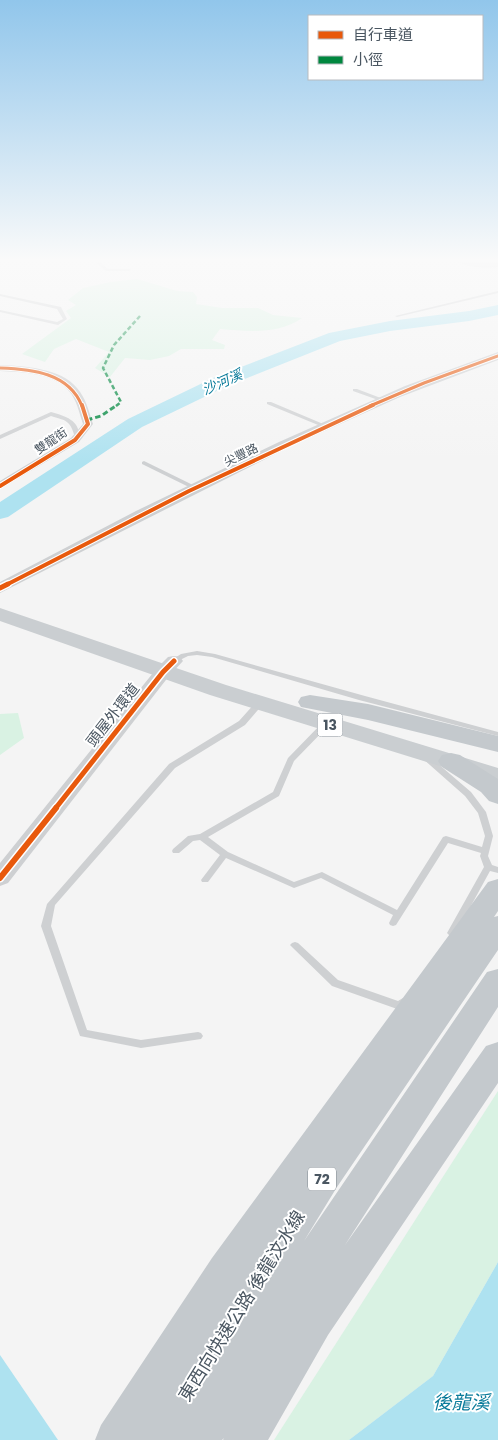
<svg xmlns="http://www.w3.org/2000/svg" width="498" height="1440" font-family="Poppins,'Noto Sans TC',sans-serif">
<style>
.green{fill:#d9f2e3}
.water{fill:#aee2f0}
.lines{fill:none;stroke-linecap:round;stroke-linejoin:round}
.river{fill:#aee2f0;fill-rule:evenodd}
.service{fill:#ced0d2;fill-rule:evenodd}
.minor{fill:#ced0d2;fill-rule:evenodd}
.tertiary{fill:#ced0d2;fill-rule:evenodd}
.primary{fill:#caced1;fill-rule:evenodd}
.trunk{fill:#c4c9cd;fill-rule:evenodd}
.quiet-far1{stroke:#00873e;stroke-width:2.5;stroke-dasharray:4.5 2.5;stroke-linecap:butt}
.quiet{stroke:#00873e;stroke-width:3;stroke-dasharray:5.5 3;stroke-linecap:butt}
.cycleway-far3-casing{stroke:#fff;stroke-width:5}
.cycleway-far2-casing{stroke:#fff;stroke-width:6}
.cycleway-far1-casing{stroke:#fff;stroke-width:8}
.cycleway-casing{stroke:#fff;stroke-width:9}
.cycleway-far3{stroke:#e8590c;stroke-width:3}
.cycleway-far2{stroke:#e8590c;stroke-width:4}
.cycleway-far1{stroke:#e8590c;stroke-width:5}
.cycleway{stroke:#e8590c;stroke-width:6}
.labels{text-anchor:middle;stroke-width:4;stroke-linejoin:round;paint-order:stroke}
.far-street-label{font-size:12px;fill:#4a5661;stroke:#fff}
.far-water-label{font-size:14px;font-style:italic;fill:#0c7c9b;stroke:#fff}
.shield{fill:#fff;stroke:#808990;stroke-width:1}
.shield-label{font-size:14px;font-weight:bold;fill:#4a5661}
.street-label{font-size:15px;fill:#4a5661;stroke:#fff}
.near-street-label{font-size:18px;fill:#4a5661;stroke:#fff}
.near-water-label{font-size:19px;font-style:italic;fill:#0c7c9b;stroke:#fff}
</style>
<rect width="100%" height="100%" fill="#f4f4f4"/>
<!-- green -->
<g class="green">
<path d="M137,279l40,12 16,1 4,5 -1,7 26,4h36l15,7 29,3c-24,17 -54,13 -82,11l-8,11 13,5 -1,4h-43l-12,7 -19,4 -25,-2 -15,19 -15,-9 14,-16 -33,-13 -22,10 -9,13 -23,-8 49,-36 -5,-7 10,-6 -8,-5 15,-12 28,-6z"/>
<polygon points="18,713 24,738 0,755 0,714"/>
<polygon points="498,1091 498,1262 433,1376 349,1440 274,1440"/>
</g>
<!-- water -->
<g class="water">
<polygon points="498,1262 498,1440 349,1440 433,1376"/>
<polygon points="0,1355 58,1440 0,1440"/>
</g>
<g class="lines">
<!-- river -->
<polygon class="river" points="498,305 498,315 469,321 390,331 340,341 227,386 142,427 8,517 0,519 0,502 128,419 213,378 329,333 390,321 469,311"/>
<!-- service -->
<g class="service">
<polygon points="95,262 100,262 108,269 129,269 131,270 129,271 106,271"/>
<polygon points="498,291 498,293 397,317 395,316"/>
<polygon points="0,294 61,307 67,319 58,325 0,312 0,310 57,322 63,319 57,309 0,296"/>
<polygon points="353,389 357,389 386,400 381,401 353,391"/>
<polygon points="267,402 271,402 328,426 323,427 267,404"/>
<path d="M51,412c14,4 29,8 28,25h-4c-5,-16 -7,-16 -24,-21l-51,23v-4z"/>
<polygon points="144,461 197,487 198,488 197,489 193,489 142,464 142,462"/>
<polygon points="197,651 215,654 365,696 498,732 498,736 359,700 212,657 197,655 188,656 174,663 170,661 181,654"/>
<polygon points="257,701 263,701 264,703 245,725 175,768 55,905 51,926 87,1030 141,1040 198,1032 201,1033 203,1036 201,1039 141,1048 80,1036 41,926 47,904 169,764 239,721"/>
<polygon points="323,722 326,722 330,724 294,761 279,796 208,837 228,852 294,882 322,872 397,910 443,837 446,836 482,847 485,836 478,813 465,796 422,758 423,756 429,756 471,792 486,812 493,836 488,856 492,865 498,867 498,873 490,871 455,935 452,936 449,935 447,933 484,867 480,856 481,853 448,843 396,925 393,926 390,925 389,923 393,915 321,878 294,888 226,858 208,882 202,882 201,880 220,855 200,840 193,841 179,853 173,853 172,851 173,849 188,836 200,834 273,792 288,758"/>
<path d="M295,942l3,1 40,37 60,21 5,-3 3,1 2,3c-2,4 -4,6 -8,8l-68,-24 -40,-39 -2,-2 2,-2z"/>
</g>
<!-- minor -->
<g class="minor">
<path d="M459,262h39v5c-11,1 -30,1 -39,-5z"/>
<path d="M0,365c24,1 61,3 77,23 9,10 12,24 16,36l-14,18 -79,47v-8l71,-43 12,-14c-4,-11 -6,-24 -14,-33 -15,-18 -47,-19 -69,-20z"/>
</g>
<!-- tertiary -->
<g class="tertiary">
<polygon points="498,352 498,360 400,397 289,447 0,593 0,582 136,511 279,442 405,386"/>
<polygon points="174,656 180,657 183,661 169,676 8,883 0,886 0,863 157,668 168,657"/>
</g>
<!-- primary -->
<polygon class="primary" points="0,608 226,685 498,768 498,784 210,695 0,621"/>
<!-- trunk -->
<g class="trunk">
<polygon points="310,695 368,704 498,736 498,752 368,720 301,707 298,702 301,697"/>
<polygon points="451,753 460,755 498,779 498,804 489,801 481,792 442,767 438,761 442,755"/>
<polygon points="498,879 498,911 494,917 498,916 498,950 337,1187 304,1241 487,972 498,969 498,1007 345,1245 486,1046 498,1042 498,1083 328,1335 268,1440 223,1440 224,1438 222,1440 95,1440 101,1425 212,1258 488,882"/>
</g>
<!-- quiet-far1 -->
<polyline class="quiet-far1" points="116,406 121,402 103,368 114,345 140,316"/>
<!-- quiet -->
<polyline class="quiet" points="87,420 101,416 117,405"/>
<defs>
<g id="cycleway-far3">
<path d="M0,368c32,1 69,5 82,38"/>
<polyline points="370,406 424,383 498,356"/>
</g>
<g id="cycleway-far2">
<polyline points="0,486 75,440 88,424 82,405"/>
<polyline points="6,585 189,491 373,405"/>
</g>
<g id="cycleway-far1">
<polyline points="0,588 8,584"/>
<polyline points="55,809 163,672 174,661"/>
</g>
<polyline id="cycleway" points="0,878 56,808"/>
</defs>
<!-- cycleway-far3 casing -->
<use href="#cycleway-far3" class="cycleway-far3-casing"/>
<!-- cycleway-far2 casing -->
<use href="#cycleway-far2" class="cycleway-far2-casing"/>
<!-- cycleway-far1 casing -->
<use href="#cycleway-far1" class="cycleway-far1-casing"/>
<!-- cycleway casing -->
<use href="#cycleway" class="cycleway-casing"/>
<!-- cycleway-far3 -->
<use href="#cycleway-far3" class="cycleway-far3"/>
<!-- cycleway-far2 -->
<use href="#cycleway-far2" class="cycleway-far2"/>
<!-- cycleway-far1 -->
<use href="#cycleway-far1" class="cycleway-far1"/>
<!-- cycleway -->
<use href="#cycleway" class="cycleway"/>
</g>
<!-- sky -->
<linearGradient id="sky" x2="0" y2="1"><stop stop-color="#91c6eb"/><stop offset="0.56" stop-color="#fafafa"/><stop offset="1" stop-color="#fafafa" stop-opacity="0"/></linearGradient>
<rect width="498" height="464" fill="url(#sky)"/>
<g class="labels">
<!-- far-street labels -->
<g class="far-street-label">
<text transform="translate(51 441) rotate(-34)" y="4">雙龍街</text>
<text transform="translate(241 455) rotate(-26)" y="4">尖豐路</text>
</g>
<!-- far-water labels -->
<g class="far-water-label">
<text transform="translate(222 382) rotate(-24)" y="5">沙河溪</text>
</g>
<!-- shield labels -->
<g class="shield">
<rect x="317.5" y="713.5" width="25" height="23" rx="4"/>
<rect x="308" y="1167.5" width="28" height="23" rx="4"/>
</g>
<g class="shield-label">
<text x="330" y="730">13</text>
<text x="322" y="1184">72</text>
</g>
<!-- street labels -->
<g class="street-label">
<text transform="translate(113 715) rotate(-52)" y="5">頭屋外環道</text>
</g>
<!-- near-street labels -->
<g class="near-street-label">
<text transform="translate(242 1306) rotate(-58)" y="6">東西向快速公路 後龍汶水線</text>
</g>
<!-- near-water labels -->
<g class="near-water-label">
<text x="461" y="1409">後龍溪</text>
</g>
</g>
<!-- legend -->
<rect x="308" y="15" width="175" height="65" fill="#ffffff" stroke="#b7bbc0"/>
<rect x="318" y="31" width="25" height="8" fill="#e8590c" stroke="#b7bbc0"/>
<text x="353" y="40" font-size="15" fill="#4a5661">自行車道</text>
<rect x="318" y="56" width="25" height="8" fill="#00873e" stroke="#b7bbc0"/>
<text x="353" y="65" font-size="15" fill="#4a5661">小徑</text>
</svg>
